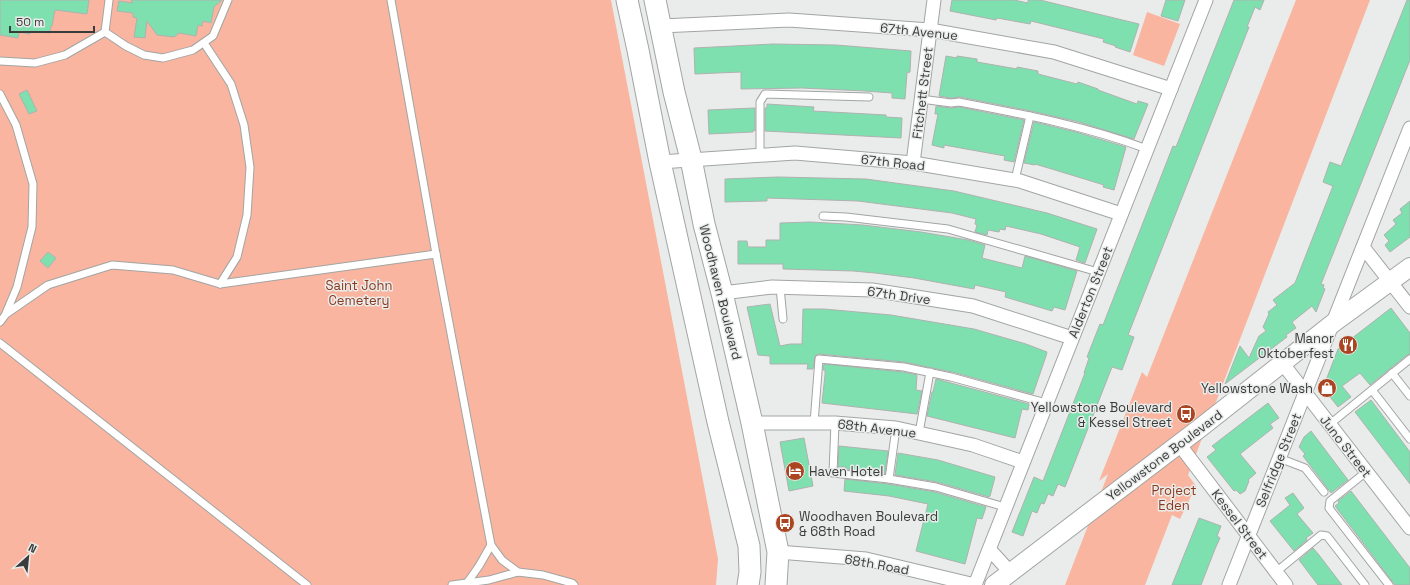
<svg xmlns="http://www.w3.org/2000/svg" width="1410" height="585" font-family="'Space Grotesk',sans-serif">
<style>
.green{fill:#f9b59f}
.building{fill:#7de0ae;stroke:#afb2b0}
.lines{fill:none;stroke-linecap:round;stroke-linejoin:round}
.lane-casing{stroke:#a2a5a3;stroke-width:9}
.street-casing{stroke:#a2a5a3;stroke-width:15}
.secondary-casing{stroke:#a2a5a3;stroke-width:20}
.primary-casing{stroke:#a2a5a3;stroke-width:23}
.lane{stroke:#fff;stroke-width:7}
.street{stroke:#fff;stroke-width:13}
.secondary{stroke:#fff;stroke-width:18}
.primary{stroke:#fff;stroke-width:21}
.labels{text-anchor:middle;stroke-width:3;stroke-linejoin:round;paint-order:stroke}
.street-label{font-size:13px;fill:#3a3c3b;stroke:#e9ecea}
.park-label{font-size:13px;fill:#89381d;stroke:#e9ecea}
.poi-label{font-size:13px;fill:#3a3c3b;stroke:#e9ecea;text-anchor:end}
</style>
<rect width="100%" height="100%" fill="#e9ecea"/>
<!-- green -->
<g class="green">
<polygon points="0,0 611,0 718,559 716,585 0,585"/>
<polygon points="1296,0 1370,0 1188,475 1196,486 1180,519 1172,515 1145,585 1065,585 1108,474 1099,481 1142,372 1147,377"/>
<polygon points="1147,12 1180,24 1164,66 1133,55"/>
</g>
<!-- building -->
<g class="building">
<polygon points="0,0 89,0 87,14 55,10 52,26 51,26 50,33 30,31 30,34 19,32 18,38 0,35"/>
<polygon points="131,0 222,0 214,7 211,23 203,21 202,26 198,25 196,36 179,33 174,37 157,35 147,21 145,38 134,37 137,18 133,17 133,13 117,11 119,1 133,3"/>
<polygon points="952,0 1014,0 1028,3 1028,0 1040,0 1139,24 1130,52 1115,47 1116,46 1103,42 1104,39 1031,21 1030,24 997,18 996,20 950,11"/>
<polygon points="1166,0 1185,0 1178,21 1161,16"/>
<polygon points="1234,0 1264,0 1260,10 1255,7 1247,27 1249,27 1128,335 1134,337 1122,370 1112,367 1065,487 1058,484 1053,496 1048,494 1044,504 1041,503 1037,513 1032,511 1023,536 1012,532 1034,477 1043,481 1085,373 1084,373 1089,358 1087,357 1100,324 1103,325 1173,146 1176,147 1186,122"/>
<polygon points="1407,0 1410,0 1410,60 1321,284 1324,285 1323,288 1325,289 1316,312 1312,306 1292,322 1296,328 1286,335 1287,337 1225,384 1240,346 1249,358 1259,336 1266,331 1263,327 1269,314 1268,312 1277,305 1273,300 1295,283 1333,186 1323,182 1330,162 1341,166"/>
<polygon points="773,44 836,45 911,51 910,72 907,73 905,99 892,98 892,93 865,91 802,88 741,89 741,72 695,74 694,48"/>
<polygon points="946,56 957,58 957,56 977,59 977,62 1017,69 1017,67 1038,71 1038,74 1077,84 1078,82 1098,89 1098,90 1137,104 1138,101 1148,104 1134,139 1079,122 1031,111 960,97 951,98 939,96"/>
<polygon points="27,90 37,111 29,114 19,94"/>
<polygon points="767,104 814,107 813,111 886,115 886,117 902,118 901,138 765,131 765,108 767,108"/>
<polygon points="936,106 951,108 959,107 1024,120 1014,162 1004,160 1005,156 944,145 944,148 932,145 938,114 935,114"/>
<polygon points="755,108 755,131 753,130 753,132 709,134 708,110"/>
<polygon points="1034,122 1076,132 1126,147 1114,190 1103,187 1104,185 1055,170 1035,164 1035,165 1024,163"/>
<polygon points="778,177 866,179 954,191 1047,213 1097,229 1085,263 1076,260 1080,247 1041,234 1006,226 1005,230 1000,229 999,232 988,230 987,235 975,232 977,225 975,224 976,219 952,213 858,201 767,198 767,201 725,202 725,179"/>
<polygon points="1410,201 1410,237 1390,252 1385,245 1389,241 1384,235 1396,224 1393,220 1402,213 1400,209"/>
<polygon points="810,222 863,225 921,232 968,240 985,245 982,258 1022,268 1025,256 1077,271 1065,310 1054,307 1052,311 1005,297 1006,292 975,285 974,289 914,278 875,273 853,271 783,269 783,264 738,264 738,241 747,241 748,247 766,247 766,240 780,240 780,223"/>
<polygon points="48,252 56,258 48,268 40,261"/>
<polygon points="770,304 780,346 790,344 802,344 803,309 824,309 891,315 974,329 1026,344 1047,352 1046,356 1033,394 952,372 904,362 819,354 815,356 813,369 807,369 808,364 770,364 770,356 758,355 747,307"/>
<polygon points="1391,308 1410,333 1410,354 1407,355 1370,385 1360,373 1342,386 1351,397 1338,407 1323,388 1338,349"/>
<polygon points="824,364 903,372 917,375 916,390 922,391 917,414 822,403 825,375 825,370 823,370"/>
<polygon points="936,379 1029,404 1028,410 1022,409 1015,438 927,416 932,392 933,392"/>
<polygon points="1371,400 1410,452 1410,484 1355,412"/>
<polygon points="1268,403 1279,418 1270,424 1273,428 1240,454 1256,473 1248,480 1249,481 1245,491 1240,494 1236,490 1234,491 1207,457 1216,450 1212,446"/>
<polygon points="1311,431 1348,480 1331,493 1303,456 1305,454 1299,447 1304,437"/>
<polygon points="804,438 813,486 789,491 780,442"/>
<polygon points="839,446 888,451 885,474 846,469 846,467 838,467"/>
<polygon points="898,453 938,460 995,477 990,496 989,497 937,482 895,475"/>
<polygon points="845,479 888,484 935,492 986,507 982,519 977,518 965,564 916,551 928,504 889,496 844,491"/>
<polygon points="1351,491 1410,568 1410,585 1395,585 1335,506 1339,503 1338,501"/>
<polygon points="1293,493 1304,508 1297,514 1313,533 1306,538 1307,540 1294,551 1270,521 1290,505 1285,498"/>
<polygon points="1199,518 1221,526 1217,536 1220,538 1215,549 1201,585 1172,585"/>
<polygon points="1313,548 1319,555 1342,585 1318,585 1299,560"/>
</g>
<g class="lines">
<defs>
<g id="lane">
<polyline points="391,0 436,254"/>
<polyline points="105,32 109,0"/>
<polyline points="204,43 231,84 244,125 250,167 247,215 237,257 220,284"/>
<polyline points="0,61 35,63 65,55 105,32 126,46 144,55 163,58 193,50 213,36 228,0"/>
<polyline points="0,94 16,125 33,184 32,227 17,287 6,313"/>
<path d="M921,99l30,4 8,-1c63,12 127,24 188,47"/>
<polyline points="760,155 760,102 765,94 869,97"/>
<polyline points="1015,180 1030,116"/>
<polyline points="823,216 846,217 948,229 1098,272"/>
<polyline points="780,287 783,319"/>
<polyline points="0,322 6,314 48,285 112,265 173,270 220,284 436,254 491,545 502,560 518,572"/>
<polyline points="0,343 307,585"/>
<polyline points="1392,373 1410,396"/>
<polyline points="1372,390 1410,439"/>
<polyline points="814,423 819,359 904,367 951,377 1046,403"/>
<polyline points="835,423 833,473 889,479 936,487 1005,507"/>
<polyline points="1330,424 1410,359"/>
<polyline points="919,433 930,372"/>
<polyline points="1279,458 1305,468 1324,492"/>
<polyline points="1366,472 1330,501 1329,508 1389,585"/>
<polyline points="889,479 896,428"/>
<polyline points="1276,572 1321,535 1327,536 1365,585"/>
<polyline points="467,583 479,566 491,545"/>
<polyline points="452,585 489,580 518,572 543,575 572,583 574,585"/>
</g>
<g id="street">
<polyline points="661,26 789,20 930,30 1054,52 1171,89"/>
<polyline points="660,162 795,153 913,163 1020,181 1121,214"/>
<polyline points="913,163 934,0"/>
<polyline points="1363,247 1410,307"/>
<polyline points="722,293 772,287 872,290 973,306 1072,338"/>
<polyline points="1283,364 1410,528"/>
<polyline points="752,423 835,423 896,428 973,445 1023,462"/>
<polyline points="1179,444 1286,585"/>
<polyline points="990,550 1010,572"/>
<polyline points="778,552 866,559 975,585"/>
<polyline points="975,585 1206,0"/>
<polyline points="1229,585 1410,128"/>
</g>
<polyline id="secondary" points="994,585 1200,428 1332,324 1410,267"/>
<g id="primary">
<polyline points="627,0 638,50 660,162 718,422 749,546 750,572 748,585"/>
<polyline points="655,0 674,92 691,159 704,224 722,293 752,423 778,552 776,585"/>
</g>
</defs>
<!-- lane casing -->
<use href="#lane" class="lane-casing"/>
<!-- street casing -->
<use href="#street" class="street-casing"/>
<!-- secondary casing -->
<use href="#secondary" class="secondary-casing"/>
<!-- primary casing -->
<use href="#primary" class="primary-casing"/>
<!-- lane -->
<use href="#lane" class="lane"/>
<!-- street -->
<use href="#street" class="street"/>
<!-- secondary -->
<use href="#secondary" class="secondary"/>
<!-- primary -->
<use href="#primary" class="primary"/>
</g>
<!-- icons -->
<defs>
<symbol id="restaurant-disc" viewBox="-11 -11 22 22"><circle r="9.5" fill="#ab4420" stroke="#e9ecea"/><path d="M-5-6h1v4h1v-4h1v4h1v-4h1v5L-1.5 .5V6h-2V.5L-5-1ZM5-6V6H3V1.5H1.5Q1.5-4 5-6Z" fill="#fff"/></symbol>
<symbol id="shop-disc" viewBox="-11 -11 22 22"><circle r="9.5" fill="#ab4420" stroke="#e9ecea"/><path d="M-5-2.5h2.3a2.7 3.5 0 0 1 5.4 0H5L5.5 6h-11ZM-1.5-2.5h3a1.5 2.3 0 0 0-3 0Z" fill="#fff"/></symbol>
<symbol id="bus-disc" viewBox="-11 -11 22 22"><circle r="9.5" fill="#ab4420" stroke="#e9ecea"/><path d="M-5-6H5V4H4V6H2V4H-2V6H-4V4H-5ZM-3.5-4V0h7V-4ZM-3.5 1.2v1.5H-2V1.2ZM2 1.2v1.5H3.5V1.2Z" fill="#fff"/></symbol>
<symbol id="hotel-disc" viewBox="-11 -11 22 22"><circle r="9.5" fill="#ab4420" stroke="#e9ecea"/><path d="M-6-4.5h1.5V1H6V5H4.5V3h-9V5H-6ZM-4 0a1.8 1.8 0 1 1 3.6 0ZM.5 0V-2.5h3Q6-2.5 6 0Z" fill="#fff"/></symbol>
</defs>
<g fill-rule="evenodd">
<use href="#restaurant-disc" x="1337" y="334" width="22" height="22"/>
<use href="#shop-disc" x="1316" y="377" width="22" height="22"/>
<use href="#bus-disc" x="1175" y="403" width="22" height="22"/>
<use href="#hotel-disc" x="784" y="460" width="22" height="22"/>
<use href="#bus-disc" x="774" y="512" width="22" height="22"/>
</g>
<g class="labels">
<!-- street labels -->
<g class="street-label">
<text transform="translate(919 31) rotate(6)" y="5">67th Avenue</text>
<text transform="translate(922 93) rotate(-83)" y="5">Fitchett Street</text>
<text transform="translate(893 162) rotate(6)" y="5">67th Road</text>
<text transform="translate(721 292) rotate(76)" y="5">Woodhaven Boulevard</text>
<text transform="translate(1090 292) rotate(-68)" y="5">Alderton Street</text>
<text transform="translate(899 295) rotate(8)" y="5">67th Drive</text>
<text transform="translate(877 428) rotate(7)" y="5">68th Avenue</text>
<text transform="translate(1346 446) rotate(52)" y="5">Juno Street</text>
<text transform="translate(1164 455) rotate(-37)" y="5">Yellowstone Boulevard</text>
<text transform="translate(1278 460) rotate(-68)" y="5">Selfridge Street</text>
<text transform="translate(1240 524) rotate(53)" y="5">Kessel Street</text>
<text transform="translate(877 564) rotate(10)" y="5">68th Road</text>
</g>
<!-- park labels -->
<g class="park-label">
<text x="359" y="290">Saint John<tspan x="359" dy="15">Cemetery</tspan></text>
<text x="1174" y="495">Project<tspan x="1174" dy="15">Eden</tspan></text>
</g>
<!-- poi labels -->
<g class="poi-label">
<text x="1334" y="343">Manor<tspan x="1334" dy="15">Oktoberfest</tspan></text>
<text x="1313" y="393">Yellowstone Wash</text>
<text x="1172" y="412">Yellowstone Boulevard<tspan x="1172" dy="15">&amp; Kessel Street</tspan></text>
<text x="809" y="476" text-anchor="start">Haven Hotel</text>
<text x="799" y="521" text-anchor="start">Woodhaven Boulevard<tspan x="799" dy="15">&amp; 68th Road</tspan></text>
</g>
</g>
<!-- north arrow -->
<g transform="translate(28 557) rotate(27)" stroke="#e9ecea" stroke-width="3" paint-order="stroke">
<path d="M0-3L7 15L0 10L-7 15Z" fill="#3a3c3b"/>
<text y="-6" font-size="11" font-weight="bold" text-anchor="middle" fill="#3a3c3b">N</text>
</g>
<!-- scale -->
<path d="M10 26v6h84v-6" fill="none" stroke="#3a3c3b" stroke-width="2"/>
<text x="16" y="26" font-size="12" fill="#3a3c3b" stroke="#e9ecea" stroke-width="3" paint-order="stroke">50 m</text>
</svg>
